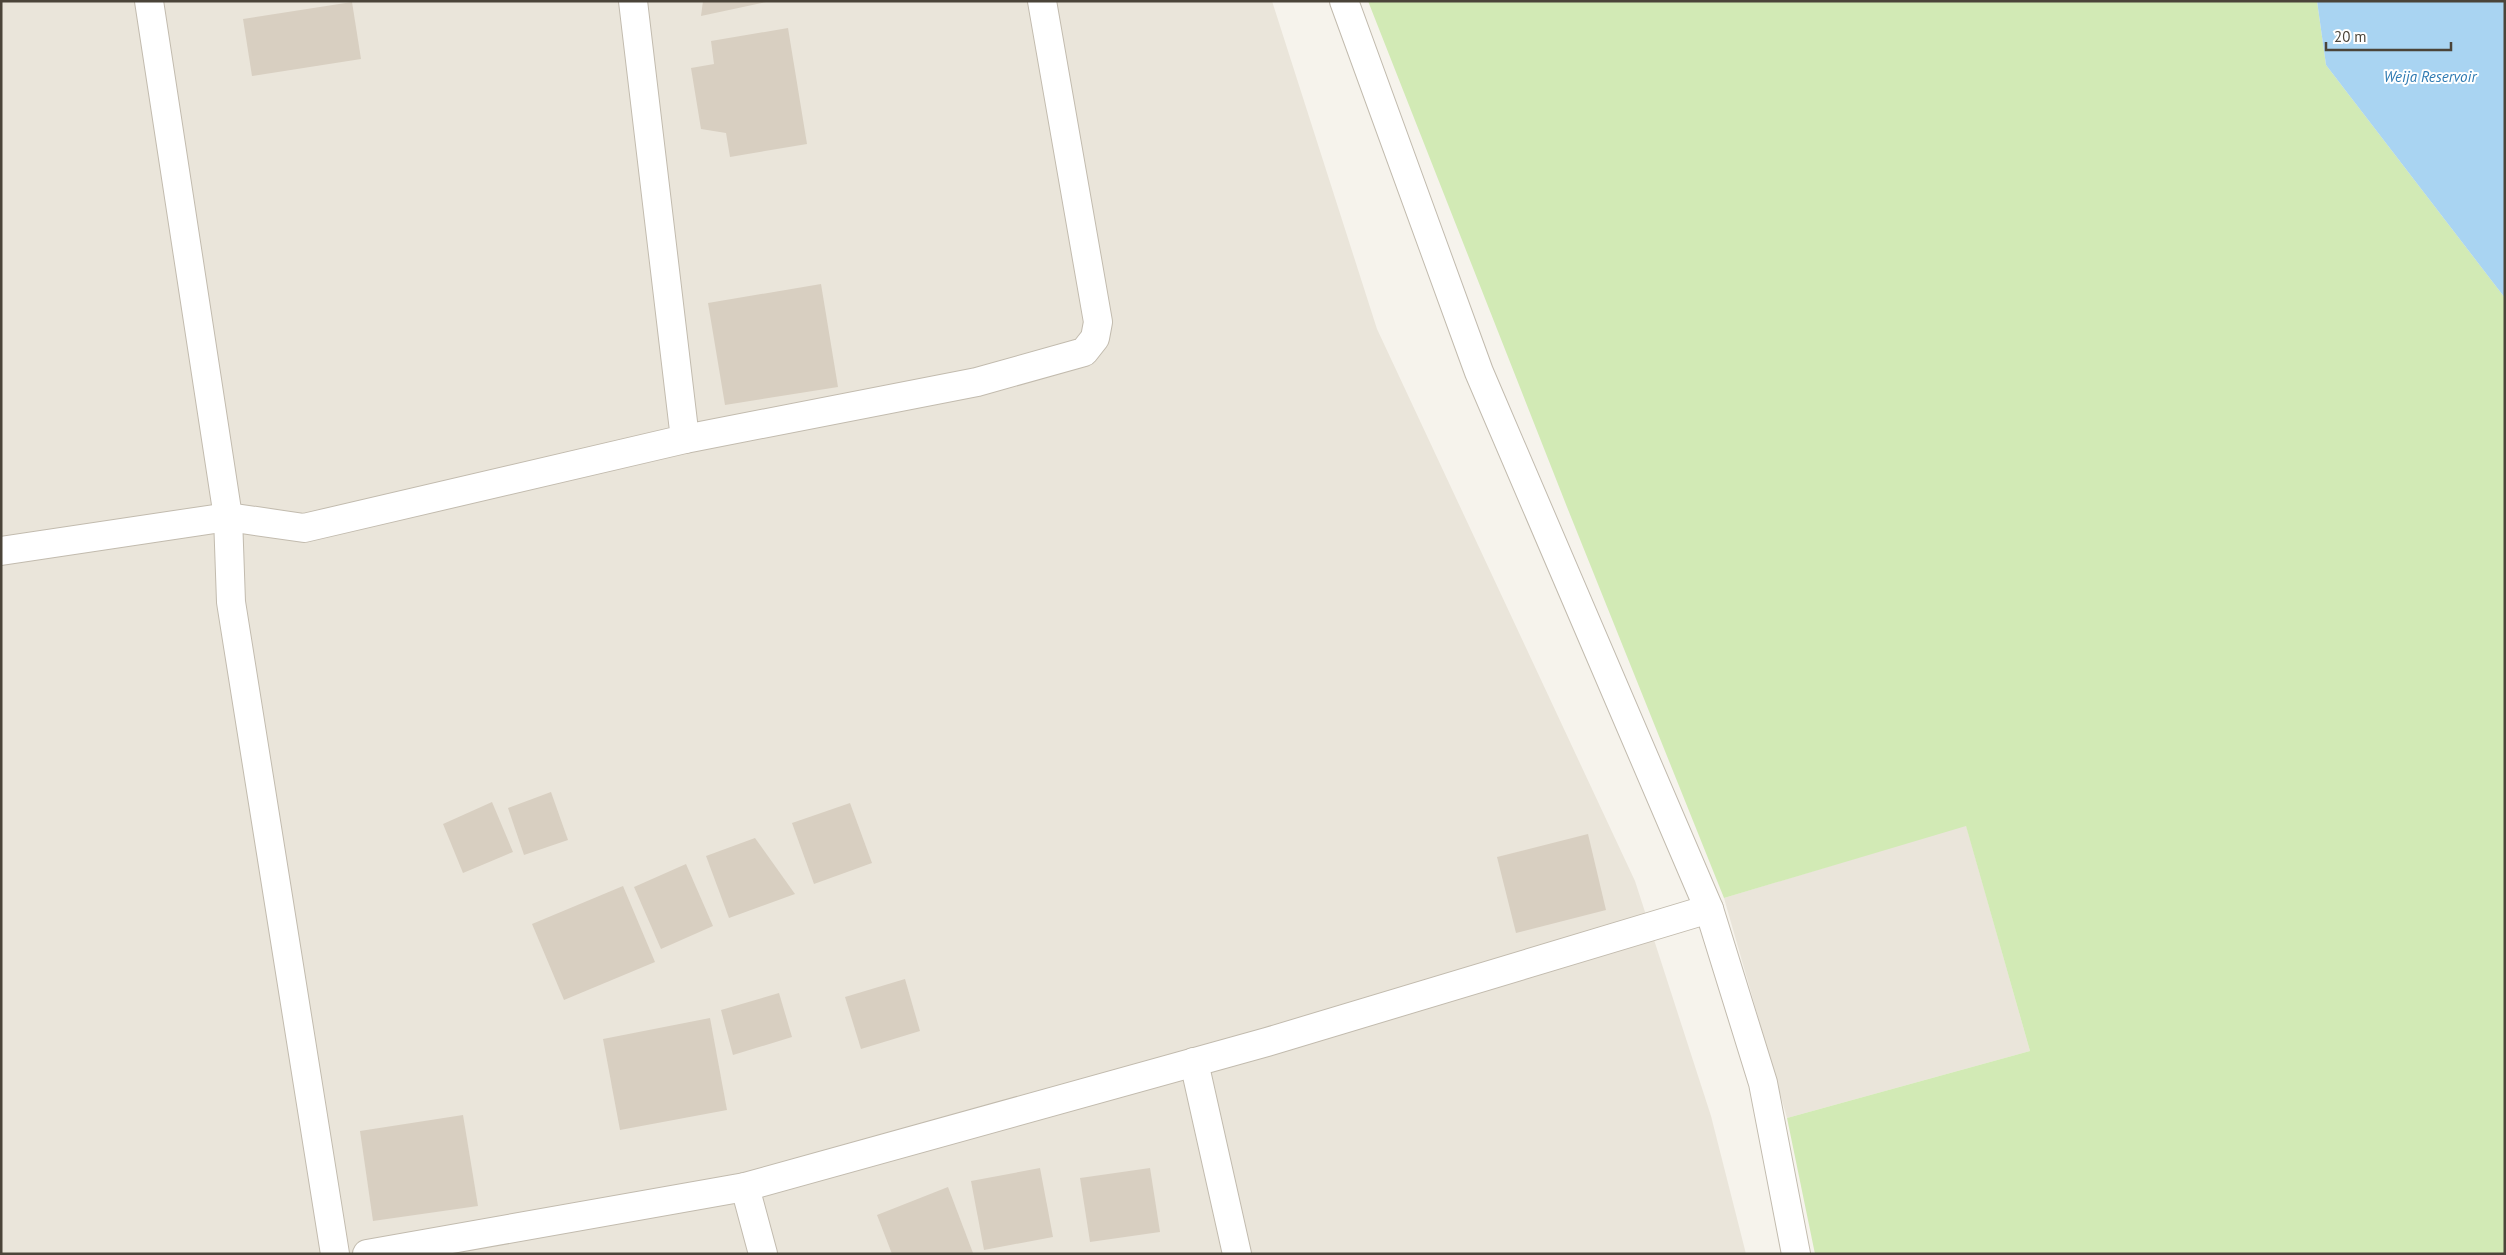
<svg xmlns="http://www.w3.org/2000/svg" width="2506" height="1255" font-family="'PT Sans',sans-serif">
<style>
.residential{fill:#eae5da}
.green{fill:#d2eab5}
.water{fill:#a9d4f2}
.building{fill:#d8cfc1}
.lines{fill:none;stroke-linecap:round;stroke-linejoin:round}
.minor-casing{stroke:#c2bbae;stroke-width:30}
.minor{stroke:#fff;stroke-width:28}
.labels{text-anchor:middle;stroke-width:4;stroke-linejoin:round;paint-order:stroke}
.water-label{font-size:15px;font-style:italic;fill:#2e7ab2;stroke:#fff}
</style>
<rect width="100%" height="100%" fill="#f6f3ec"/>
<!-- residential -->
<g class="residential">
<polygon points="1,1 1272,1 1377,329 1635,881 1711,1116 1746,1254 1,1254"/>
<polygon points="1966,825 2030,1051 1787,1118 1724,898"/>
</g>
<!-- green -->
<polygon class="green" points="1368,1 2317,1 2326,65 2505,298 2505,1254 1815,1254 1787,1118 2030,1051 1966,826 1724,898 1567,507"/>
<!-- water -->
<polygon class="water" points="2317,1 2505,1 2505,298 2326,65"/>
<!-- building -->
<g class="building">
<polygon points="703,1 766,1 766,2 701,16"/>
<polygon points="352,2 361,59 252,76 243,19"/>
<polygon points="788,28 807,144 730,157 726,133 701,129 691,68 714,64 711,41"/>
<polygon points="821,284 838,387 725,405 708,303"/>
<polygon points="551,792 568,840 524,855 508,808"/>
<polygon points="492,802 513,852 463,873 443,824"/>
<polygon points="850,803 872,863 814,884 792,823"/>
<polygon points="1588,834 1606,910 1516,933 1497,857"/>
<polygon points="755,838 795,894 729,918 706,856"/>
<polygon points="686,864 713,926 661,949 634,887"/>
<polygon points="623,886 655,962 564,1000 532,924"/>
<polygon points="905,979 920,1031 861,1049 845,997"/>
<polygon points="779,993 792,1037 733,1055 721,1010"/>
<polygon points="710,1018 727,1110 620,1130 603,1039"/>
<polygon points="463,1115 478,1206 373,1221 360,1131"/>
<polygon points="1040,1168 1053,1237 984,1250 971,1181"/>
<polygon points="1150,1168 1160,1232 1090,1242 1080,1178"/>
<polygon points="948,1187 973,1253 892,1254 877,1215"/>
</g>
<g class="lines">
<defs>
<g id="minor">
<polyline points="149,1 228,517 231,602 335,1254"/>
<polyline points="1344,1 1479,372 1709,909 1763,1083 1796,1254"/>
<polyline points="685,439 977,382 1084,352 1095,338 1098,322 1042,1"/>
<polyline points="1,551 228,517 304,528 685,439 633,1"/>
<polyline points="1194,1062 1237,1254"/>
<polyline points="745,1187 1267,1042 1709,909"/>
<polyline points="367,1254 745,1187 763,1254"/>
</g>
</defs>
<!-- minor casing -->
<use href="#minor" class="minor-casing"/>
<!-- minor -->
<use href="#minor" class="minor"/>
</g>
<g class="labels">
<!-- water labels -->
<g class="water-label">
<text x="2430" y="82">Weija Reservoir</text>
</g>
</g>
<!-- border -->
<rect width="2506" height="1255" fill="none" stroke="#4b4439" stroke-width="5"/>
<!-- scale -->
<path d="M2326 42v8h125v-8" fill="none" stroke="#4b4439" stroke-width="2.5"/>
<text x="2334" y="42" font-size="15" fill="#4b4439" stroke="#ffffff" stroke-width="4" paint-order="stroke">20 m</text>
</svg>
